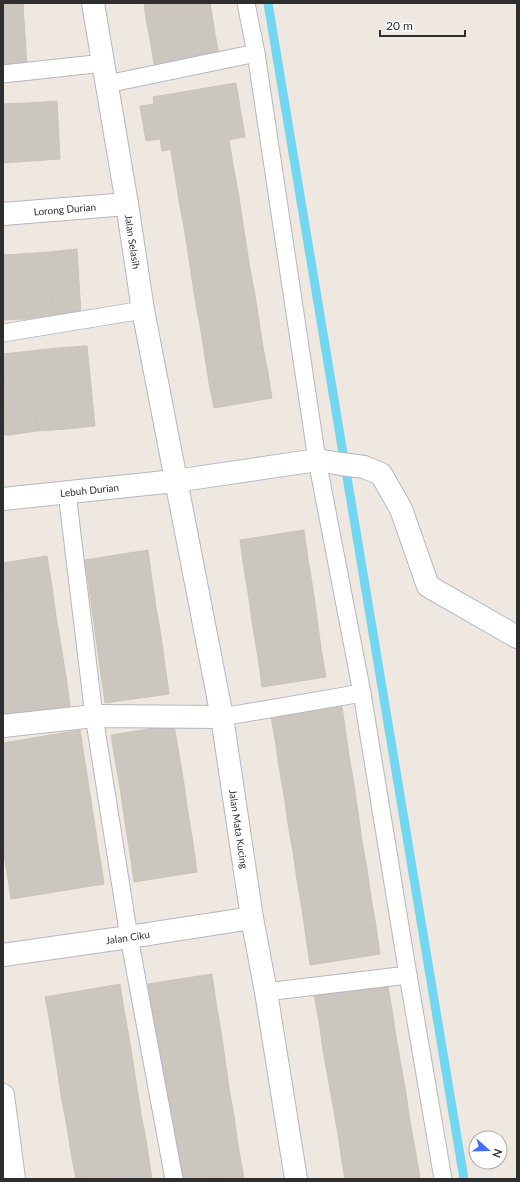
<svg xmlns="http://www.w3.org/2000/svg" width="520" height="1182" font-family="Lato,sans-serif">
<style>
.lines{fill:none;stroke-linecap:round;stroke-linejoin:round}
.stream{stroke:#73d7f1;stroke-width:9}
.building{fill:#cbc6be;stroke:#cbc4b9}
.lane-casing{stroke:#b4b7c1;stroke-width:19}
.street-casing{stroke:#b4b7c1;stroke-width:24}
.lane{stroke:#fff;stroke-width:17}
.street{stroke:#fff;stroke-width:22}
.labels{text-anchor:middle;stroke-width:3;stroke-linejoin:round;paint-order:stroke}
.street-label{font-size:10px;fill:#2e2e2e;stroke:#fff}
</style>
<rect width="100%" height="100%" fill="#efe8e0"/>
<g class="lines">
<!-- stream -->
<polyline class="stream" points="268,3 464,1179"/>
</g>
<!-- building -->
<g class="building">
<polygon points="3,3 23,3 27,67 3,68"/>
<polygon points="144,3 210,3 211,8 146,19"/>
<polygon points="211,8 215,34 151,45 146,19"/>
<polygon points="215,34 220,59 155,70 151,45"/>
<polygon points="236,83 245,137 162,151 160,139 146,141 140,106 154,104 153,97"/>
<polygon points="57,101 60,159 31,161 28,103"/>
<polygon points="28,103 31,161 3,163 3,104"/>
<polygon points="229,140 233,165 175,176 171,150"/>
<polygon points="233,165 238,191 179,201 175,176"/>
<polygon points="238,191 242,217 184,227 179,201"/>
<polygon points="242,217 246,243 188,253 184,227"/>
<polygon points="246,243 250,269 192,279 188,253"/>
<polygon points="77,249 81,314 53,317 49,252"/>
<polygon points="49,252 53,317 25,319 20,254"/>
<polygon points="20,254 25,319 3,320 3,255"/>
<polygon points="250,269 255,295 196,305 192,279"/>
<polygon points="255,295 259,321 201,331 196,305"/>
<polygon points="259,321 263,347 205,357 201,331"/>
<polygon points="87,346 95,426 66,429 58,348"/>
<polygon points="263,347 268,373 209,383 205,357"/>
<polygon points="58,348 66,429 37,431 30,351"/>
<polygon points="30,351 37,431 9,435 3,372 3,354"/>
<polygon points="3,372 9,435 3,435"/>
<polygon points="268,373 272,398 214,408 209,383"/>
<polygon points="304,530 308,559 244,569 240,540"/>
<polygon points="148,550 152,579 89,588 85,560"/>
<polygon points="47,556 52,586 3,594 3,563"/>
<polygon points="308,559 313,589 249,599 244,569"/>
<polygon points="152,579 156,607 93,617 89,588"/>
<polygon points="52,586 56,616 3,625 3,594"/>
<polygon points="313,589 317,618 253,628 249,599"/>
<polygon points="156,607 161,636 97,646 93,617"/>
<polygon points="56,616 61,646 3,655 3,625"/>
<polygon points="317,618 321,648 258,657 253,628"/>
<polygon points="161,636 165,665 101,675 97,646"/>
<polygon points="61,646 66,676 3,686 3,655"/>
<polygon points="321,648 326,677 262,687 258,657"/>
<polygon points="165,665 169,694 105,703 101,675"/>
<polygon points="66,676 70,706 4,716 3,708 3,686"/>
<polygon points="341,700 345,727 275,739 270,711"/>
<polygon points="174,725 179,754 116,765 111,735"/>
<polygon points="345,727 349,756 279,767 275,739"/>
<polygon points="80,730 84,756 3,769 3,743"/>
<polygon points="179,754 184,784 121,794 116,765"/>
<polygon points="84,756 88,781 3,795 3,769"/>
<polygon points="349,756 354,784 284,795 279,767"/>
<polygon points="88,781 92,807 3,822 3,795"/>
<polygon points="184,784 188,813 125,823 121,794"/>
<polygon points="354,784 358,812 288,824 284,795"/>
<polygon points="92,807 96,833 3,848 3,822"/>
<polygon points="358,812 362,841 293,852 288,824"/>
<polygon points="188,813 193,843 130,853 125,823"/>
<polygon points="96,833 100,858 7,873 3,848"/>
<polygon points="362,841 367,869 297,880 293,852"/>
<polygon points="193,843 197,872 134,882 130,853"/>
<polygon points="100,858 104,884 11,899 7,873"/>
<polygon points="367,869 371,897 302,909 297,880"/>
<polygon points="371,897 376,926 306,937 302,909"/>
<polygon points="376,926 380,954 310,965 306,937"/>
<polygon points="212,974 216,1002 152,1013 148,984"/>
<polygon points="387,981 392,1009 319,1022 314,994"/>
<polygon points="120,984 124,1010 50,1023 45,997"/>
<polygon points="216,1002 221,1031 157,1041 152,1013"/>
<polygon points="392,1009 396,1037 323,1050 319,1022"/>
<polygon points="124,1010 129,1037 54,1049 50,1023"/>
<polygon points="221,1031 225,1059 161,1069 157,1041"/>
<polygon points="129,1037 133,1062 58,1075 54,1049"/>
<polygon points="396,1037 401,1065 328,1078 323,1050"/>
<polygon points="225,1059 229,1088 166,1098 161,1069"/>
<polygon points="133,1062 137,1088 62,1101 58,1075"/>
<polygon points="401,1065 406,1093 333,1106 328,1078"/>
<polygon points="137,1088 141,1114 67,1127 62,1101"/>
<polygon points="229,1088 234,1116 170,1127 166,1098"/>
<polygon points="406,1093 410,1121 338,1134 333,1106"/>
<polygon points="141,1114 146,1140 71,1153 67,1127"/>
<polygon points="234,1116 238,1145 174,1155 170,1127"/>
<polygon points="410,1121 415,1149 342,1162 338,1134"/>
<polygon points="146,1140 150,1166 76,1179 71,1153"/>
<polygon points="238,1145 243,1173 205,1179 178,1179 174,1155"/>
<polygon points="415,1149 420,1177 408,1179 345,1179 342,1162"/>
<polygon points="150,1166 152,1179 77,1179"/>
<polygon points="243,1173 244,1179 205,1179"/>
</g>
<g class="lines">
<defs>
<g id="lane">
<polyline points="246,3 256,53 317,460 362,693 408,975 443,1179"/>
<polyline points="3,74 104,63"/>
<polyline points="107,84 256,53"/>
<polyline points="3,333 143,310"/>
<polyline points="67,493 94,716 129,937 174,1179"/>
<polyline points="222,717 362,693"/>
<polyline points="266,992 408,975"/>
</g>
<g id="street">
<path id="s1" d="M93,3l34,201 16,106 79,407 30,201 14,74 30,187"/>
<path id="s2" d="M3,214l124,-10"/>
<path id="s3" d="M3,499l172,-18 142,-21 24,4 23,3 17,7 20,35 27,77 89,51"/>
<polyline points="3,726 94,716 222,717"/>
<path id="s4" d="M3,955l126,-18 123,-19"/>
<polyline points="3,1095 14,1179"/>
</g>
</defs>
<!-- lane casing -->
<use href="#lane" class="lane-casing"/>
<!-- street casing -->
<use href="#street" class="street-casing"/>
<!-- lane -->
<use href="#lane" class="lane"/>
<!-- street -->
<use href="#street" class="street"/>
</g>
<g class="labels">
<!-- street labels -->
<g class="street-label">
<text dy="4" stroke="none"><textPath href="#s2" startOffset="62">Lorong Durian</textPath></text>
<text dy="4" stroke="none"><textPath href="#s1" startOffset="242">Jalan Selasih</textPath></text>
<text dy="4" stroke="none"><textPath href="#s3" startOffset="87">Lebuh Durian</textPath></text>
<text dy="4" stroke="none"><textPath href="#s1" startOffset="839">Jalan Mata Kucing</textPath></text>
<text dy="4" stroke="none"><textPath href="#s4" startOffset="126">Jalan Ciku</textPath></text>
</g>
</g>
<!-- border -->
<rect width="520" height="1182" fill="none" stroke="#2e2e2e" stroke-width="8"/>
<!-- north arrow -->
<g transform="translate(488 1150) rotate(110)"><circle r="19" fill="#ffffff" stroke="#ababab"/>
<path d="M0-3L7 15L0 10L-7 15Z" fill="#406efc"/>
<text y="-6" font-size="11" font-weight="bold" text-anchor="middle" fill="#2e2e2e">N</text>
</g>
<!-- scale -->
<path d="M380 30v6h85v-6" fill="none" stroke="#2e2e2e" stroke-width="2"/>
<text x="386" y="30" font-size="12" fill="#2e2e2e" stroke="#ffffff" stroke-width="3" paint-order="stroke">20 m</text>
</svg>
